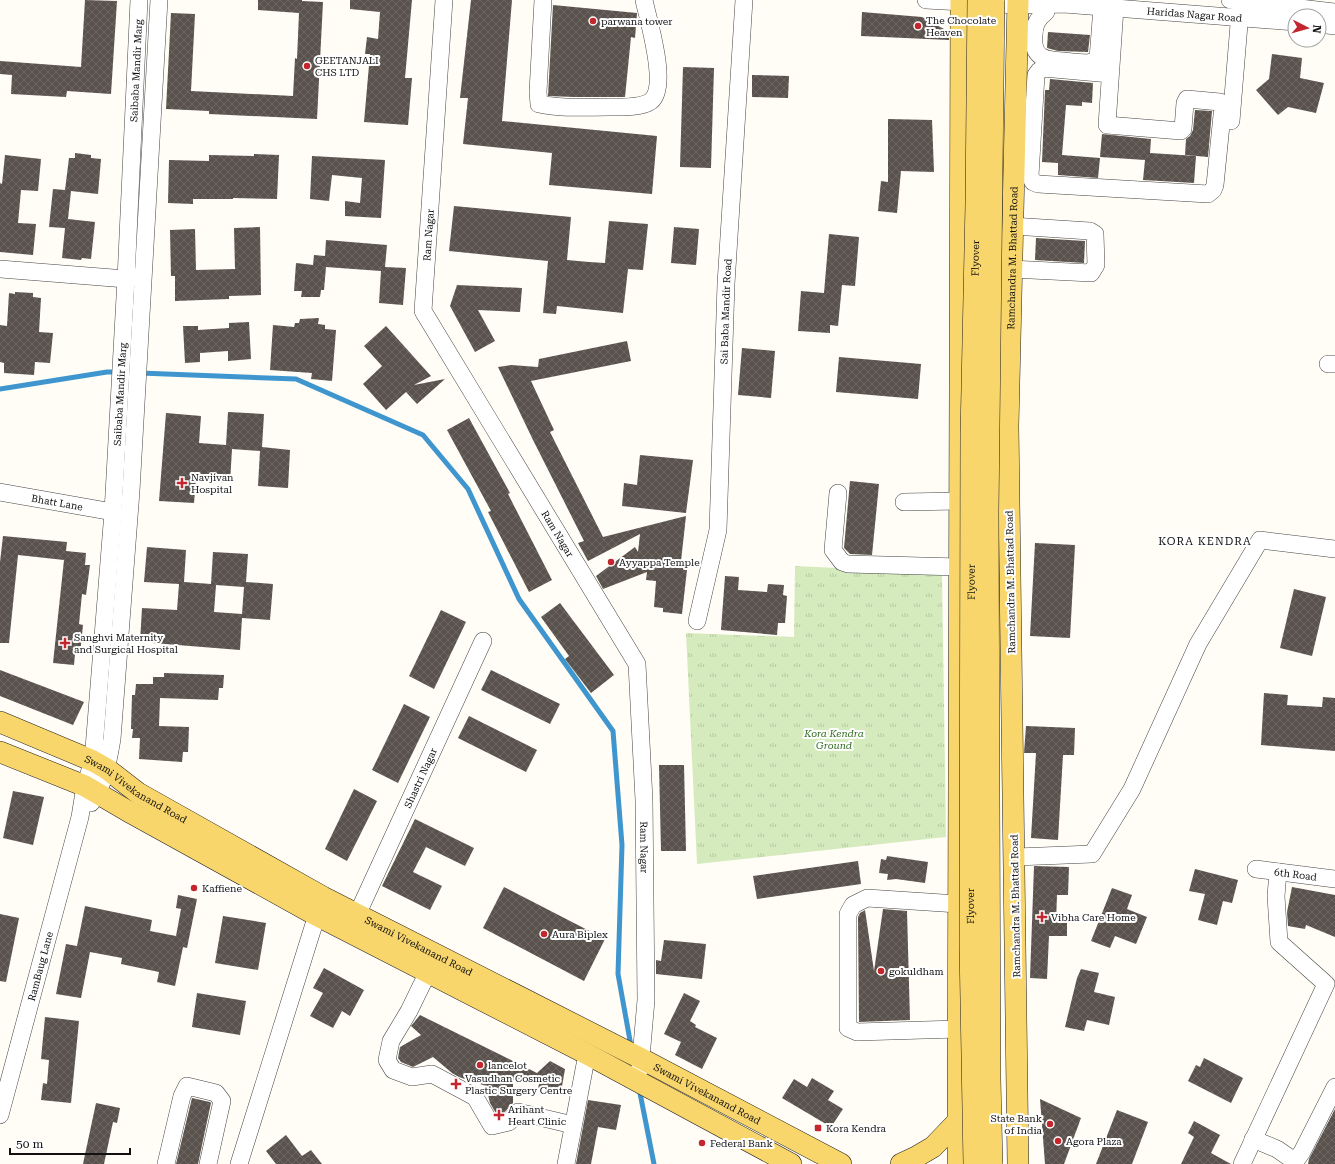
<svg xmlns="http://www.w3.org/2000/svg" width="1335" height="1164" font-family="'Roboto Serif',serif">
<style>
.grass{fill:url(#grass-tufts)}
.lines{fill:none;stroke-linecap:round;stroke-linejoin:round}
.stream{stroke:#3f96cf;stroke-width:5}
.building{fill:url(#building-cross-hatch);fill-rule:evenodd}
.minor-casing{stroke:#444;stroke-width:18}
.major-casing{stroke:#222;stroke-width:22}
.minor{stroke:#fff;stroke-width:17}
.major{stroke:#f9d66b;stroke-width:21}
.major-bridge-casing{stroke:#222;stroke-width:22;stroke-linecap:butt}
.major-bridge{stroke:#f9d66b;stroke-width:21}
.poi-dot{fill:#c4262e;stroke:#fff;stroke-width:1.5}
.labels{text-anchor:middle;stroke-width:4;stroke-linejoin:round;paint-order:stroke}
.street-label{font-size:10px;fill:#111;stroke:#fff}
.poi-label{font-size:10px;fill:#111;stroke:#fff;text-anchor:start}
.park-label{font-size:10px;font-style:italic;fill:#2f6b1f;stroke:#fff}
.neighbourhood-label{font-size:11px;letter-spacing:1px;fill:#111;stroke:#fff}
</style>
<defs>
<pattern id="grass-tufts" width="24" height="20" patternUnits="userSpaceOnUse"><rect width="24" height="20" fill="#d5ebbd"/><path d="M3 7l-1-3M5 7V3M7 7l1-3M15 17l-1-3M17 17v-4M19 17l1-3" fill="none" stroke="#b6c8a1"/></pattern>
<pattern id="building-cross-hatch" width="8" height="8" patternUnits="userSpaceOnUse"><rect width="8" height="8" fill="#5a524d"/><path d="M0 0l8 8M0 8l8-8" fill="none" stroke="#6d6662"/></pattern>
</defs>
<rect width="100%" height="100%" fill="#fffdf5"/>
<!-- grass -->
<polygon class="grass" points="795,566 942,573 946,837 697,864 686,633 794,637"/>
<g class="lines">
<!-- stream -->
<g class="stream">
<polyline points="140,373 296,379 423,435 468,489 519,599 613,731 622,845 618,974 631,1046"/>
<polyline points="0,389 107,372 118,372"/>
<polyline points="639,1088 654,1164"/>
</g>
</g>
<!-- building -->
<g class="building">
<polygon points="85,0 117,1 111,94 67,91 66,97 11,94 12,75 0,74 0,61 81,67"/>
<polygon points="258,0 302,0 302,1 323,2 317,119 209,114 209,111 166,109 171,13 195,14 191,91 293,96 295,58 297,59 299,13 258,10"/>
<polygon points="350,0 412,0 405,78 412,78 408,125 364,122 370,54 365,54 367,37 378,39 380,12 350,9"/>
<polygon points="471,0 512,0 502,121 657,136 652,194 549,185 552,153 463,144 468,98 460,98"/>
<polygon points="553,5 637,13 635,38 631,37 625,97 574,97 548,96"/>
<polygon points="862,12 922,17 944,29 949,36 949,40 861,36"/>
<polygon points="1048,32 1090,35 1088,52 1058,51 1047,48"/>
<polygon points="1272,54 1302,58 1300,78 1324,83 1316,113 1288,107 1278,115 1256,90 1269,79"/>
<polygon points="683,67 714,68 711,168 680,167"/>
<polygon points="752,75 789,76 788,98 752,97"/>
<polygon points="1050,79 1093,83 1092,103 1082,102 1082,106 1066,105 1062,155 1100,158 1098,178 1058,175 1058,163 1042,162 1045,90 1049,90"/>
<polygon points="1195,110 1212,111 1208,157 1185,155 1186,139 1190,136 1193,130"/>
<polygon points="888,119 932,120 934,172 901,171 897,213 878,211 881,181 888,182"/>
<polygon points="1102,134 1151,139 1150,153 1196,156 1194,183 1143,180 1145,160 1100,157"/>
<polygon points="75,153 91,155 91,158 101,159 98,194 71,191 68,219 95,222 91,259 82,258 81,260 62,258 65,228 49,227 53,189 65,190 69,158 75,158"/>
<polygon points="254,154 279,155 277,199 233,198 233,199 193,199 193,204 168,203 169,160 209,161 209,155 254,156"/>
<polygon points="5,155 41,159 38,191 21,190 18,223 36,224 33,255 0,252 0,183 2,184"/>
<polygon points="312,156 385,160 381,218 345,216 345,201 360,203 362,178 332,175 329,201 310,199"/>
<polygon points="454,206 571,217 567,260 589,262 605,263 609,221 648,224 643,270 628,269 623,313 557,306 556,314 543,313 548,261 449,251"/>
<polygon points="260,227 261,295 229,296 229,299 175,301 175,276 171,276 170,230 195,229 196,270 235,269 234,228"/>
<polygon points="674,227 699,229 696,265 671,263"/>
<polygon points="829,234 859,237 855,286 842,285 838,326 830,325 830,333 798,331 801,291 824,293"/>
<polygon points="1036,238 1085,241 1084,263 1035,260"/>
<polygon points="326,240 387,245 385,267 406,268 403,305 379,303 381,271 326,267 324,290 321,290 320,297 301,297 302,291 294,291 296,263 313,265 314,255 325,256"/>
<polygon points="457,285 522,288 520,312 478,310 495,341 475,352 450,306"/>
<polygon points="15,292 33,293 33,297 41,298 39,332 53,333 50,363 35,362 34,375 4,373 4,363 0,362 0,325 7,326 9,293 15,294"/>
<polygon points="319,318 318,324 325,325 325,329 336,330 332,381 311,379 312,373 270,370 273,325 294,327 295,323 299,323 300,319"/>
<polygon points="249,322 251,359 228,361 228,351 200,353 200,362 185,363 183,326 198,326 198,330 229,328 229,323"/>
<polygon points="386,326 431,376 414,385 445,379 417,404 406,392 386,410 363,384 382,366 364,346"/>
<polygon points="627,341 631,361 531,381 554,430 550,432 603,537 686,516 681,561 688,561 682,614 663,612 663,608 654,607 656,581 646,580 647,572 603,589 596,576 635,547 638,552 640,534 588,561 578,543 584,541 533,440 498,367 511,365 538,367 539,359"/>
<polygon points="742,348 775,351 771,398 738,395"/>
<polygon points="839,357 921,364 918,399 836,392"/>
<polygon points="228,412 264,414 262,447 290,450 288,488 258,486 260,451 232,449 230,483 196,480 194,503 159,501 166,413 201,416 199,443 226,445"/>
<polygon points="469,418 510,493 508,494 552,580 529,592 488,512 491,511 447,430"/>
<polygon points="640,455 693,460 686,513 622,506 624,483 637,485"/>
<polygon points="850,481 879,484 872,555 850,554 844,548"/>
<polygon points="3,536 67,542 66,551 86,553 85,565 90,565 86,595 82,594 79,624 83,625 80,654 75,654 74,665 53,663 64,560 18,555 9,643 0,643 0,562"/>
<polygon points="1035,543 1075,545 1070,638 1030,636"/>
<path d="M147,547l39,3 -2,32 27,2 2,-32 35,2 -2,28 27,2 -3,36 -28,-2 -2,32 -100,-8 2,-34 35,2 2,-26 -35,-2zM216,585l28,2 -2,27 -28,-2z"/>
<polygon points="725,576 739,577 738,590 767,592 768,584 784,585 783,595 787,596 785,623 778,623 777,635 721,630"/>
<polygon points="1294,589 1326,597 1312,656 1280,648"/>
<polygon points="560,603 614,675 591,693 565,659 569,656 541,617"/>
<polygon points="441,610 466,622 434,689 409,676"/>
<polygon points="0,670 84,702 73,725 0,696"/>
<polygon points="491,670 560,704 550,724 481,690"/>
<polygon points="164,673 224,675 223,688 219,688 218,700 160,698 159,726 189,727 188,752 183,752 182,762 139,759 140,738 132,738 133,729 131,729 132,695 135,695 136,684 153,684 153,677 164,677"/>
<polygon points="1264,693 1288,695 1287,705 1322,707 1323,697 1335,698 1335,751 1261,745"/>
<polygon points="404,704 430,717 398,783 372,770"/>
<polygon points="469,716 537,750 526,772 458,738"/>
<polygon points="1026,726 1075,728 1074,755 1063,755 1058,840 1031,838 1036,753 1024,753"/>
<polygon points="659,765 684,765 686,851 661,851"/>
<polygon points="354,789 377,801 347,861 325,849"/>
<polygon points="13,791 44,797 33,845 3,838"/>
<polygon points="415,819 474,848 465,866 426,847 413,872 442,886 430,910 382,886"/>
<polygon points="887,856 928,862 925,883 896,879 887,880 888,874 879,873 881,859 886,860"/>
<polygon points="858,861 861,884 757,899 753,876"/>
<polygon points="1034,866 1069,867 1068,895 1057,895 1056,922 1067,922 1067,936 1049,936 1047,979 1030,978"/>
<polygon points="1195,869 1238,880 1232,903 1223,901 1217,925 1198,920 1205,894 1189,891"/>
<polygon points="504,887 605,939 584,981 483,928"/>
<polygon points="1292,887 1335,895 1335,937 1306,925 1305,929 1288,926 1287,912"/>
<polygon points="1112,888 1132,895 1127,909 1147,917 1136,944 1115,936 1110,948 1091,941"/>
<polygon points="178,895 197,899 187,948 183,947 175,986 157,982 159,972 121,964 122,958 90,952 81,998 56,994 66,944 77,946 85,906 152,920 150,931 176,936 181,909 176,908"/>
<polygon points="883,909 907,911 910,1020 859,1022 858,917 860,913 865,910 874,971"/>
<polygon points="0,914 19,918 6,982 0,981"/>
<polygon points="223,916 266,923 258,970 215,963"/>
<polygon points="664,940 706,944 702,979 656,974 656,960 661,961"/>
<polygon points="324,968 364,990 350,1016 342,1011 333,1028 310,1016 323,993 313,988"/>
<polygon points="1081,969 1099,973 1094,992 1115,997 1109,1025 1087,1020 1084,1031 1065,1027 1077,978"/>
<polygon points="197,993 246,1001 240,1035 192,1027"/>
<polygon points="684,993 700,1001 690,1021 696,1025 695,1027 717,1038 702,1069 675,1055 681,1042 664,1034"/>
<polygon points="420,1015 537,1073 550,1061 565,1069 561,1092 538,1088 539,1084 513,1080 513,1103 504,1113 497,1115 490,1103 486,1086 459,1077 452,1073 433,1057 413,1067 401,1062 398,1058 400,1047 421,1035 411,1026"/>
<polygon points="45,1017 79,1021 71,1103 41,1100 43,1083 47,1084 49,1060 41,1059"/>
<polygon points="1204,1058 1243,1078 1231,1103 1188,1081 1196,1065 1200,1067"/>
<polygon points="812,1078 834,1091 828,1100 843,1109 831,1127 782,1098 794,1079 807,1087"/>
<polygon points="192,1098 210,1102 211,1103 198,1164 176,1164"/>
<polygon points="1040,1099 1081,1118 1064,1164 1045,1164"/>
<polygon points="588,1100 621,1105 616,1130 598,1127 591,1164 576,1164"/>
<polygon points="96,1103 120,1108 117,1123 113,1122 104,1164 83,1164"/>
<polygon points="1335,1109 1335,1164 1308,1164 1309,1159"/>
<polygon points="1117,1110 1148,1122 1132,1164 1096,1164"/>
<polygon points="1194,1121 1220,1135 1211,1153 1231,1164 1181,1164 1194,1137 1188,1133"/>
<polygon points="286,1135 302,1156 311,1150 322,1164 276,1164 266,1151"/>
</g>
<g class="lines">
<defs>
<g id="minor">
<path id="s1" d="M444,0l-21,311 214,353 7,136 2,200 -6,69"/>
<path d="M543,0l-5,92 1,12c23,5 47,3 71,3 11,0 32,1 41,-6 18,-15 -3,-81 -7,-101"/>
<path id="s2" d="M926,0l91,5 47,-1 231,18"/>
<polyline points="1230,0 1335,12"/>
<path d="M1046,12c-9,7 -12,13 -12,24 -2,22 11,24 29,25 9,1 17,2 25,2l6,-2 4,-2 4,-52"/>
<polyline points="1319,24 1335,26"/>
<polyline points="1110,74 1043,68 1039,71 1036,75 1030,176 1033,182 1038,184 1208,194 1213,190 1215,185 1223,105 1220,102 1187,99 1185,103 1183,129 1181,131 1107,125 1115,8"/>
<polyline points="1231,121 1241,0"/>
<polyline points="0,269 126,279 137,277"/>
<polyline points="1012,269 1091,273 1096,265 1095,234 1090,231 1013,226"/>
<polyline points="1328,364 1335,364"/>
<path id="s3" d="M0,492l113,20"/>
<polyline points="838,493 833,550 842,562 848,564 959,567"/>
<polyline points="904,502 959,501"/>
<path id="s4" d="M697,621l21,-91 8,-246 18,-284"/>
<path d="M91,803c14,-20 17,-41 21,-64l19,-248 28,-491"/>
<polyline points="1014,857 1092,854 1132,789 1198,644 1260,540 1335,549"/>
<path id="s5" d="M1256,869l79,10"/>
<path id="s6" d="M357,915l126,-274"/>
<polyline points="428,972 409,1011 391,1041 387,1060 393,1070 412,1077 432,1074 475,1097 492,1126 509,1122 518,1112 573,1125"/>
<polyline points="958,1029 857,1032 848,1028 848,914 853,905 867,898 958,904"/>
<path id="s7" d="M0,1115l80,-298 5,-31 8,-25 20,-249 13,-233 13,-279"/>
<polyline points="1253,1139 1277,1149 1290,1158 1297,1159 1302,1152 1335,1087"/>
<polyline points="166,1164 182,1096 187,1086 216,1093 222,1101 208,1164"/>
<polyline points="239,1164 320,905"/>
<polyline points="566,1164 587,1054"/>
<polyline points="1242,1164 1326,984 1279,942 1276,896 1278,872"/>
</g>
<g id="major">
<path id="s8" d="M0,722l93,39 14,8 31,24 185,104 317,161 201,106"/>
<polyline points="0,752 85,786 126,810 316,915 587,1054 791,1164"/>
<polyline points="901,1164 916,1157 933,1147 958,1121"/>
<polyline points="958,1164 961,0"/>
<path id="s9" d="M1018,1164l-10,-738 10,-426"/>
</g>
</defs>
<!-- minor casing -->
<use href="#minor" class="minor-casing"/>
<!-- major casing -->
<use href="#major" class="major-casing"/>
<!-- minor -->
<use href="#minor" class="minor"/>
<!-- major -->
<use href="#major" class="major"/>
<defs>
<g id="major-bridge">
<path id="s10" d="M974,1164l-4,-219 1,-510 5,-231 2,-204"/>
<polyline points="992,1164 990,1079 988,512 994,0"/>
</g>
</defs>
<!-- major-bridge casing -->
<use href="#major-bridge" class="major-bridge-casing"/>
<!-- major-bridge -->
<use href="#major-bridge" class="major-bridge"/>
</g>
<!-- markers -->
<g class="poi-dot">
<circle cx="593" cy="21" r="4"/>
<circle cx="918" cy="26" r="4"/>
<circle cx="307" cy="66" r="4"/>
<path d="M180 477h4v4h4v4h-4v4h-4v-4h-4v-4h4z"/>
<circle cx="611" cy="562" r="4"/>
<path d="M63 637h4v4h4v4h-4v4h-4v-4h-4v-4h4z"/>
<circle cx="194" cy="888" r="4"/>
<path d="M1040 911h4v4h4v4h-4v4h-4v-4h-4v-4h4z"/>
<circle cx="544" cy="934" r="4"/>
<circle cx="881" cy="971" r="4"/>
<circle cx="480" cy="1065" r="4"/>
<path d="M454 1078h4v4h4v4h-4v4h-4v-4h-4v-4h4z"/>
<path d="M497 1109h4v4h4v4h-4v4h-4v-4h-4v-4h4z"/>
<circle cx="1050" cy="1124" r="4"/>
<rect x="814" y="1124" width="8" height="8" rx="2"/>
<circle cx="1058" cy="1141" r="4"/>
<circle cx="702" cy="1143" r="4"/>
</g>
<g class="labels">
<!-- street labels -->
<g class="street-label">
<text dy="4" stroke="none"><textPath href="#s2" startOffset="269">Haridas Nagar Road</textPath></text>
<text dy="4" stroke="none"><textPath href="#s7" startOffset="1058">Saibaba Mandir Marg</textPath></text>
<text transform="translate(428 235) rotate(-86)" y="4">Ram Nagar</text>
<text dy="4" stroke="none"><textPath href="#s10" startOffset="906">Flyover</textPath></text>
<text dy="4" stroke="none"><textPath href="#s9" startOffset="906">Ramchandra M. Bhattad Road</textPath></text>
<text dy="4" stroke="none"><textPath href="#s4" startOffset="312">Sai Baba Mandir Road</textPath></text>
<text dy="4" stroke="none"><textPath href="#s7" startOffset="734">Saibaba Mandir Marg</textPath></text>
<text dy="4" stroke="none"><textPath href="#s3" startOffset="58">Bhatt Lane</textPath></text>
<text dy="4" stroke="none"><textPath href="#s1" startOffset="572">Ram Nagar</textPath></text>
<text dy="4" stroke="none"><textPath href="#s10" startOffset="582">Flyover</textPath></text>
<text transform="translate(1010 582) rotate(-91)" y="4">Ramchandra M. Bhattad Road</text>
<text dy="4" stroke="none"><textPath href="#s6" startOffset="151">Shastri Nagar</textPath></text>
<text dy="4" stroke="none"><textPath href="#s8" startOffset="152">Swami Vivekanand Road</textPath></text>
<text dy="4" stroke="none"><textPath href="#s1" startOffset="908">Ram Nagar</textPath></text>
<text dy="4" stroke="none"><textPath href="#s5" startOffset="40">6th Road</textPath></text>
<text dy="4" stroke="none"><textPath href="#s10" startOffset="258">Flyover</textPath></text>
<text transform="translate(1015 906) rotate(-91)" y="4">Ramchandra M. Bhattad Road</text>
<text dy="4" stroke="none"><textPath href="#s8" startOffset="476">Swami Vivekanand Road</textPath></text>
<text dy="4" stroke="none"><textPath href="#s7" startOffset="154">RamBaug Lane</textPath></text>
<text dy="4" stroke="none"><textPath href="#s8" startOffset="800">Swami Vivekanand Road</textPath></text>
</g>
<!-- poi labels -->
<g class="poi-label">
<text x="926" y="24">The Chocolate<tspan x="926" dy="12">Heaven</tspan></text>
<text x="601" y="25">parwana tower</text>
<text x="315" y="64">GEETANJALI<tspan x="315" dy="12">CHS LTD</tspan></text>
<text x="191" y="481">Navjivan<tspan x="191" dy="12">Hospital</tspan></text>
<text x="619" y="566">Ayyappa Temple</text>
<text x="74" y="641">Sanghvi Maternity<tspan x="74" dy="12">and Surgical Hospital</tspan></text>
<text x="202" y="892">Kaffiene</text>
<text x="1051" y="921">Vibha Care Home</text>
<text x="552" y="938">Aura Biplex</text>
<text x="889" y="975">gokuldham</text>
<text x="488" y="1069">lancelot</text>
<text x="465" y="1082">Vasudhan Cosmetic<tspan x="465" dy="12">Plastic Surgery Centre</tspan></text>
<text x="508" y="1113">Arihant<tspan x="508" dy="12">Heart Clinic</tspan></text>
<text x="1042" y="1122" text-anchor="end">State Bank<tspan x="1042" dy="12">of India</tspan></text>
<text x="826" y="1132">Kora Kendra</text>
<text x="1066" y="1145">Agora Plaza</text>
<text x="710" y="1147">Federal Bank</text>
</g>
<!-- park labels -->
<g class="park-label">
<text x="834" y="737">Kora Kendra<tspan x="834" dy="12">Ground</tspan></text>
</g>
<!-- neighbourhood labels -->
<g class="neighbourhood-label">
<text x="1205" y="545">KORA KENDRA</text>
</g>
</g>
<!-- north arrow -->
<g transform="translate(1307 28) rotate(96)"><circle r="19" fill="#ffffff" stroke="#a0a0a0"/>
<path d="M0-3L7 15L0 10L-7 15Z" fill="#c4262e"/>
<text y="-6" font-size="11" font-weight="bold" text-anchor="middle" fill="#111111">N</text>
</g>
<!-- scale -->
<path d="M10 1148v6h120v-6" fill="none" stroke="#111111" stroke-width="2"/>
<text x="16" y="1148" font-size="12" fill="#111111" stroke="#ffffff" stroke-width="3" paint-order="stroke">50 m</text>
</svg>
